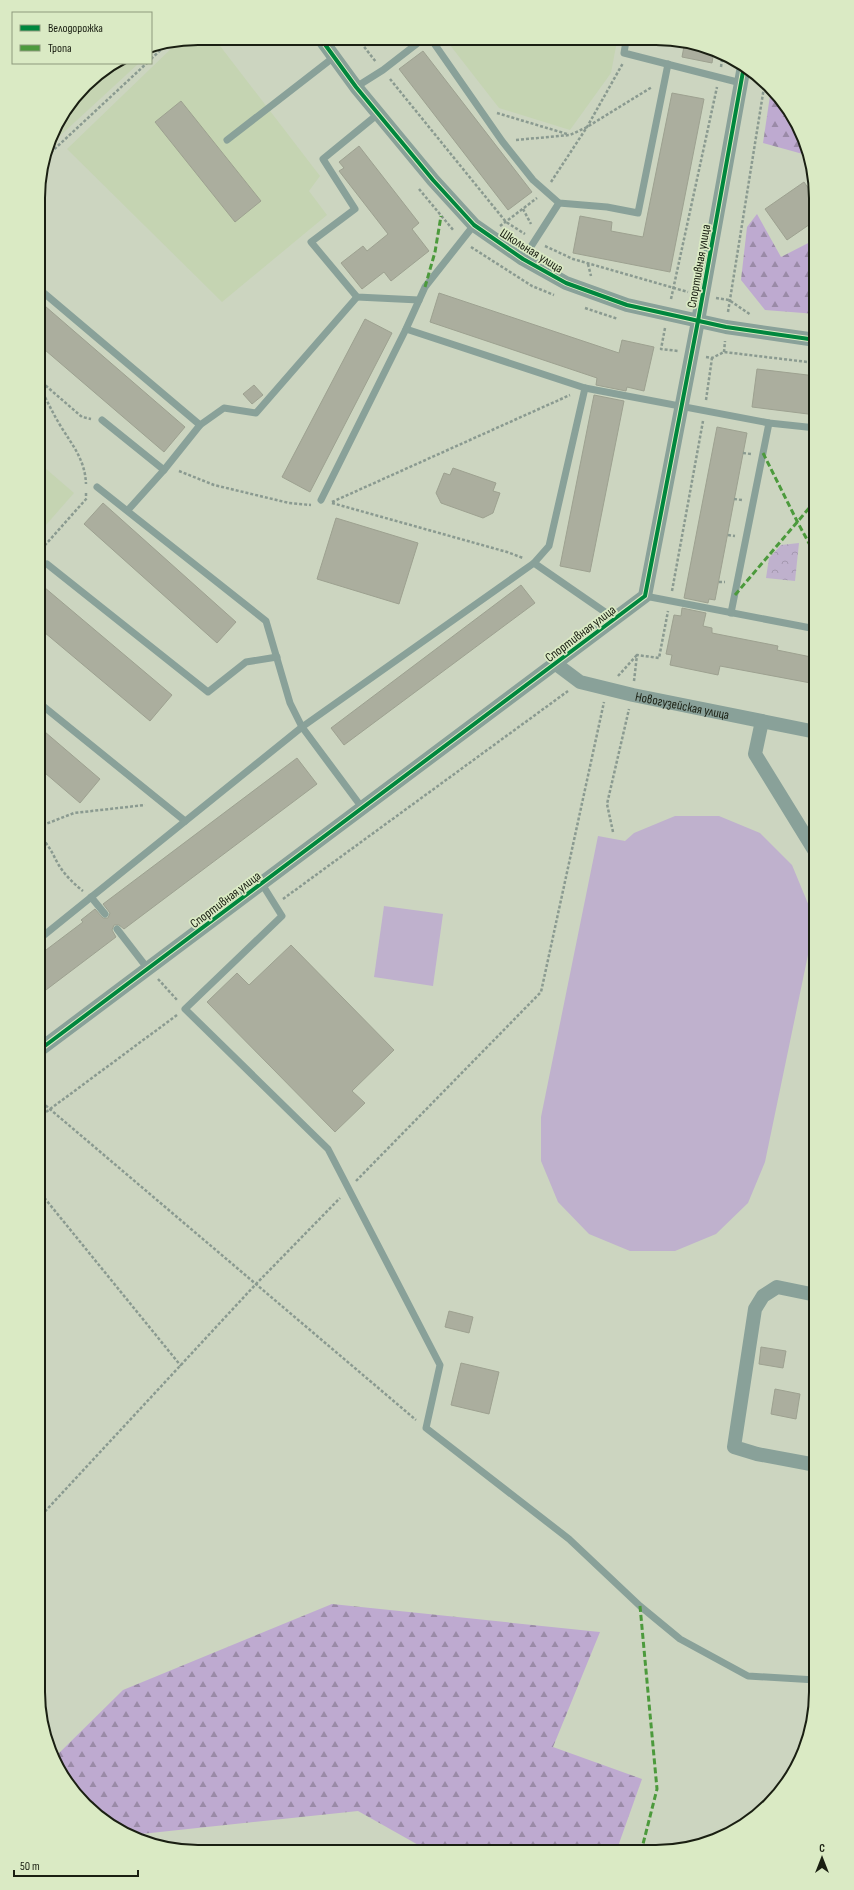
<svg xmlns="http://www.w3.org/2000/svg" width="854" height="1890" font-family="'Sofia Sans Condensed',sans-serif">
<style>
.built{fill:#c5d4b2}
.grass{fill:#bfb1cd}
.forest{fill:url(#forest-firs)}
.park{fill:url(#park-crowns)}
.building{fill:#abae9e;stroke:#9da190}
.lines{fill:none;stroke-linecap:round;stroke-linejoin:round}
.path{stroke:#8a9a90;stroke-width:2.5;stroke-dasharray:3 2;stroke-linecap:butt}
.lane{stroke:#89a199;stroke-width:7}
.street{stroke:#89a199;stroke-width:14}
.quiet{stroke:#4c9a3c;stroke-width:3;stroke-dasharray:6 3;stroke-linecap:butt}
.cycleway-casing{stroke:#daeac4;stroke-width:6}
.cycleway{stroke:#00873e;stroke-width:4}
.labels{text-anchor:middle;stroke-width:3.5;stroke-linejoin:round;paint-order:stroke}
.street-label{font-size:13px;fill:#1a1f12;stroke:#daeac4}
.rim{fill:none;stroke:#1a1f12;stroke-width:2}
</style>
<defs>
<pattern id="forest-firs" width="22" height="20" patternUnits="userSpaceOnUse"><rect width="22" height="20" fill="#beaad0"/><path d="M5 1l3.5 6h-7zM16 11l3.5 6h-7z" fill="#9a8aa7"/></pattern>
<pattern id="park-crowns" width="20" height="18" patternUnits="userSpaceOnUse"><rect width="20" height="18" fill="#bfb1cd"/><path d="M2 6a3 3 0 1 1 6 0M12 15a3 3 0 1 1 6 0" fill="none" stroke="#a498af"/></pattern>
</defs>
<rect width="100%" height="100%" fill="#ccd5c0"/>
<!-- built -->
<g class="built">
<polygon points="198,38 214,38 320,176 309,191 327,215 222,302 67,149 178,42"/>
<polygon points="446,40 617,41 611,73 570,130 499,108"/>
<polygon points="116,63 139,63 50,145 55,127 92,78"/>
<polygon points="38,462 74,493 38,534"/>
</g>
<!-- grass -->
<g class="grass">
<polygon points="675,816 719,816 760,833 792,865 809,906 809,950 765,1162 748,1203 716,1234 675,1251 630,1251 589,1234 558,1202 541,1161 541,1117 598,836 625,841 634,833"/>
<polygon points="384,906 443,914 433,986 374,977"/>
</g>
<!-- forest -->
<g class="forest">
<polygon points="771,89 794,118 810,156 763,143"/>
<polygon points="757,214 781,257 816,239 816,314 765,310 741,280 747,227"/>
<path d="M332,1604l268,28 -47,115 89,32 -26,73 -187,-1 -71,-40 -217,23 -7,4c-32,-11 -67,-48 -80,-80l69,-68z"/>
</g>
<!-- park -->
<polygon class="park" points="799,543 795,581 766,578 769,558 781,545"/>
<!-- building -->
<g class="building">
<polygon points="685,41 714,50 712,63 682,57"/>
<polygon points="423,51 532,192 508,210 399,69"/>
<polygon points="672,93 704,99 670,272 573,253 580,216 612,222 611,231 643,237"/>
<polygon points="181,101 261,201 235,222 155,122"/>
<polygon points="359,146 419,223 412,229 429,251 391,281 384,272 362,289 341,263 363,246 367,251 388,234 339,171 344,168 339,162"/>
<polygon points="804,182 816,199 816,220 787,240 765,209"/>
<polygon points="439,293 619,353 622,340 654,347 644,391 627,387 626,391 596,385 597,378 430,322"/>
<polygon points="38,300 185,427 164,452 38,344"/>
<polygon points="365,319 392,333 310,492 282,477"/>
<polygon points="757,369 816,376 816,415 752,407"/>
<polygon points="254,385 263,395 252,404 243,394"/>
<polygon points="594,395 624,401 590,572 560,566"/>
<polygon points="717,427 747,433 715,600 709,599 708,603 684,598"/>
<polygon points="453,468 496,483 493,491 500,493 493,513 483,518 441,503 436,493 444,473 450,475"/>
<polygon points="103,503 236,622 217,643 84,524"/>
<polygon points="336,518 418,543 399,604 317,579"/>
<polygon points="38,582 172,695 150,721 38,627"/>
<polygon points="521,585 535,603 344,745 331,728"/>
<polygon points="682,608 706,613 703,626 712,628 712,633 778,646 777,650 816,658 816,684 720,666 718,675 670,665 672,655 666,654 674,615 681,616"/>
<polygon points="38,726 100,779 80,803 38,767"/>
<polygon points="297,758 317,784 124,929 119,925 114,925 112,930 116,937 38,996 38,956 83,922 81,920 95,909 103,918 108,918 110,913 103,904"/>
<polygon points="291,945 394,1050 352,1091 365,1103 335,1132 207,1002 237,973 249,985"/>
<polygon points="449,1311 473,1317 469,1333 445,1327"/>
<polygon points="761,1347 786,1351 783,1368 759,1364"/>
<polygon points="461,1363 499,1372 489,1414 451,1405"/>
<polygon points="775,1389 800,1394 796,1419 771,1414"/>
</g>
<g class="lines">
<!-- path -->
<g class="path">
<polyline points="302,39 306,45"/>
<polyline points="358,39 376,62"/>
<polyline points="151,59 167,44"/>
<polyline points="721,67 723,53"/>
<polyline points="390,79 506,222 525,234"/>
<polyline points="497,113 567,134"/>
<polyline points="516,140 570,135 587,127 652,87"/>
<polyline points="47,156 147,63"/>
<polyline points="551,182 587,127 623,63"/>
<polyline points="419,189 454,231"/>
<polyline points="523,209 531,224"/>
<polyline points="500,226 537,198"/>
<polyline points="545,246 573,259 688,292"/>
<polyline points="471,247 532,286 554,295"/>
<polyline points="588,264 591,276"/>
<polyline points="716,298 729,300 751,315"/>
<polyline points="671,299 717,87"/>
<polyline points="585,308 618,319"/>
<polyline points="728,312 765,81"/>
<polyline points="665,328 661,349 678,351"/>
<polyline points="724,352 725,341"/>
<polyline points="706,357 712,358 724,352 816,363"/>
<polyline points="38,379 82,417 91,419"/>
<path d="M38,384c8,14 14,28 22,41 12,20 25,34 26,59"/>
<polyline points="706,400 712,358"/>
<polyline points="743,453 751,454"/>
<polyline points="179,471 214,485 289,503 311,505"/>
<polyline points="86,493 86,498"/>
<polyline points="734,499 742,500"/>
<polyline points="332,502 570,395"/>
<polyline points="332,503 507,552 523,558"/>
<polyline points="728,535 735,536"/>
<polyline points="38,553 87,498"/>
<polyline points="719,582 725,582"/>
<polyline points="672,591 703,421"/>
<polyline points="618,676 637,655"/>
<polyline points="634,681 637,655 659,658 668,611"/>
<polyline points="38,827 74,813 145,805"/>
<polyline points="613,832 607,804 629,709"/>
<path d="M38,836c12,8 15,20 22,31 6,9 14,17 23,24"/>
<polyline points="283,899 568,691"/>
<polyline points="158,979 178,1001"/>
<polyline points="38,1099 416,1420"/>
<polyline points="38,1118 177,1015"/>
<polyline points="356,1181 541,992 604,702"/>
<polyline points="38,1190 181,1366"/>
<polyline points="38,1519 256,1284 340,1198"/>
</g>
<!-- lane -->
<g class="lane">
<polyline points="431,39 502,141 533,180 559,203 607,207 638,213 668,64"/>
<polyline points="626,41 624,53 741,83"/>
<polyline points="356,87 383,70 423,39"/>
<polyline points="378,114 323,159 355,209 311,242 357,297 419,300"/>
<polyline points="227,140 334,57"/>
<polyline points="523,259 559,203"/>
<polyline points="38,288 200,425"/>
<polyline points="406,329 585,388 769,423 816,428"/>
<polyline points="102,420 164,470"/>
<polyline points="97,487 266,621 290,703 302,727 363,809"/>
<polyline points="321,500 406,329 425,287 474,225"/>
<polyline points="128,510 164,470 200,425 224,408 256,413 357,297"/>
<polyline points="534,563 549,546 585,388"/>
<polyline points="47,564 208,692 246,662 277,657"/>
<polyline points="645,596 816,629"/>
<polyline points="731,613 769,423"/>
<polyline points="38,702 185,821"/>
<polyline points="262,884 282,916 185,1009 328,1149 440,1365 426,1428 569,1539 640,1606 680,1639 748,1676 816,1680"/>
<polyline points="91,897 105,914"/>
<polyline points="117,929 148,969"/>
<polyline points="38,940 302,727 534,563 615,619"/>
</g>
<!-- street -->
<g class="street">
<polyline points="321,39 356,87 433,180 474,225 523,259 566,283 627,305 726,327 816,340"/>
<path id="s1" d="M556,664l24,18 53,13 183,37"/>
<polyline points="762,721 755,754 816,853"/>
<polyline points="38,1051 645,596 698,321 744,66"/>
<polyline points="816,1465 757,1454 734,1447 755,1309 763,1296 777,1287 816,1295"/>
</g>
<!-- quiet -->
<g class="quiet">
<polyline points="723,55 725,54"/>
<polyline points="425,287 435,252 441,216"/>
<polyline points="763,453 798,523 816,556"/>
<polyline points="735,595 816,500"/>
<polyline points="640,1606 657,1789 641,1852"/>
</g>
<defs>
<g id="cycleway">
<polyline points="321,39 356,87 433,180 474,225 523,259 566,283 627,305 726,327 816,340"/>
<polyline points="38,1051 645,596 698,321 744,66"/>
</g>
</defs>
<!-- cycleway casing -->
<use href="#cycleway" class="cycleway-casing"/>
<!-- cycleway -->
<use href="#cycleway" class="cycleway"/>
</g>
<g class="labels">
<!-- street labels -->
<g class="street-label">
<text transform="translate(532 250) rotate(32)" y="5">Школьная улица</text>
<text transform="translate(698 266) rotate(-80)" y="5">Спортивная улица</text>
<text transform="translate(580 633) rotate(-37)" y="5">Спортивная улица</text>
<text dy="5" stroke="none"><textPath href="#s1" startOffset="135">Новогузейская улица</textPath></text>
<text transform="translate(225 899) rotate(-37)" y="5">Спортивная улица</text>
</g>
</g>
<!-- crop -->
<path d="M0 0H854V1890H0ZM198 45H656A153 153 0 0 1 809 198V1692A153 153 0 0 1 656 1845H198A153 153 0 0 1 45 1692V198A153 153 0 0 1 198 45Z" fill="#daeac4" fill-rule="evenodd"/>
<path class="rim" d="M198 45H656A153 153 0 0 1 809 198V1692A153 153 0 0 1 656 1845H198A153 153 0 0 1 45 1692V198A153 153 0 0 1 198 45Z"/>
<!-- legend -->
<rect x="12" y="12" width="140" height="52" fill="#daeac4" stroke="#8d997d"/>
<rect x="20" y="25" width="20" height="6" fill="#00873e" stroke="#8d997d"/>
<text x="48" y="32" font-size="12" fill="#1a1f12">Велодорожка</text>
<rect x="20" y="45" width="20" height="6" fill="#4c9a3c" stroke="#8d997d"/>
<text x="48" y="52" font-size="12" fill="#1a1f12">Тропа</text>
<!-- north arrow -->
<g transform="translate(822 1858)" stroke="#daeac4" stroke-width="3" paint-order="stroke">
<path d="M0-3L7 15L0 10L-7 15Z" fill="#1a1f12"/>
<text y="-6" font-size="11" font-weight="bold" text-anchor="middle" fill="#1a1f12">С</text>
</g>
<!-- scale -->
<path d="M14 1870v6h124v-6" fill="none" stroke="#1a1f12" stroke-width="2"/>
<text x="20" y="1870" font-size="12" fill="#1a1f12" stroke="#daeac4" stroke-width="3" paint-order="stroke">50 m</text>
</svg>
